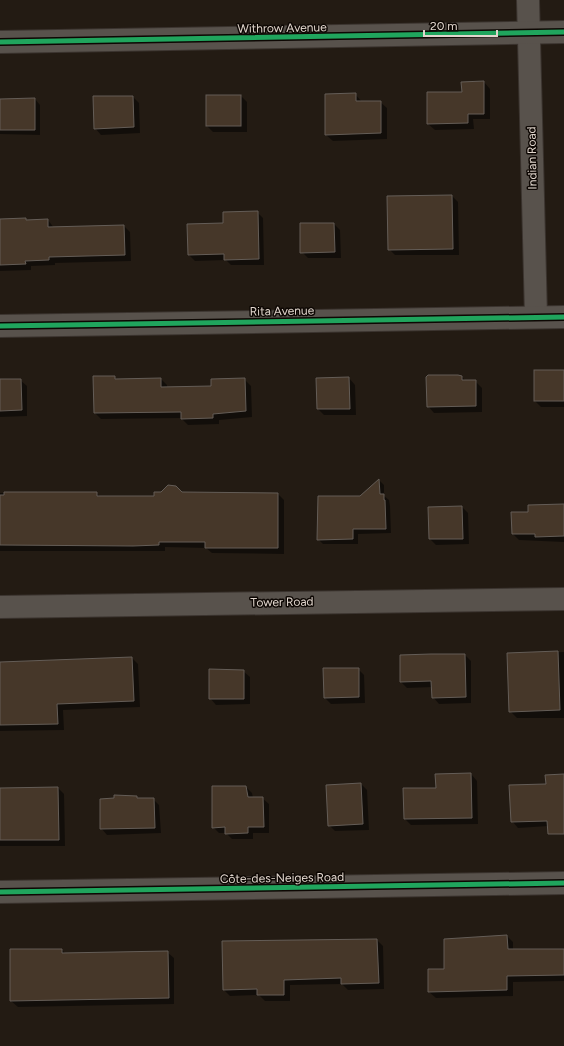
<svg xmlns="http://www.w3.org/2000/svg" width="564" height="1046" font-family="Figtree,sans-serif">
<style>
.shadow{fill:#0007}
.building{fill:#463729;stroke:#645d57}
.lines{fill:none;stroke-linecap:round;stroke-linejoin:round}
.minor-casing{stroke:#3b342f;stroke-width:24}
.minor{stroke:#58524c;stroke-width:22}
.cycleway-casing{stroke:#0d0703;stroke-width:8}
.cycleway{stroke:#20a55d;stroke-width:5}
.labels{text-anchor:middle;stroke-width:3;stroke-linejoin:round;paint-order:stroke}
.street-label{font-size:12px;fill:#e1d6cd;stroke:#0d0703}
</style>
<rect width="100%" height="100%" fill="#231b13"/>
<!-- shadow -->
<g class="shadow">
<polygon points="484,82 490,89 490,119 473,119 474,129 435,130 428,124 463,93"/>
<polygon points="355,94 362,102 380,102 387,108 387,139 333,141 326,135"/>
<polygon points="241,96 247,102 247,132 213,132 207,126"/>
<polygon points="133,97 139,103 140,133 101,135 95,128"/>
<polygon points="35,99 40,105 40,135 0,134 0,100"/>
<polygon points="452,196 458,202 459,255 395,255 389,249"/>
<polygon points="257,212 263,218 264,265 231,265 226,260 195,261 189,255 224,224"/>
<polygon points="0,220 48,220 54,228 124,226 130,232 131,261 55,263 55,265 31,266 31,270 0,271"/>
<polygon points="334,224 340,230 341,258 308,258 302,252"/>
<polygon points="564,371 564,407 541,407 535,401"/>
<polygon points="114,377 118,380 161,379 167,385 167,388 212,387 245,380 251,386 252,417 219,420 219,424 188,425 181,418 101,419 95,413"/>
<polygon points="462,377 466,381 475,381 482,388 482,412 434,413 428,406"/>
<polygon points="349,378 355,385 356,415 324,415 318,409"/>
<polygon points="0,380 20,380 27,386 27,416 0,417"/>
<polygon points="379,480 384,485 384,496 389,500 390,506 391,533 358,534 358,544 323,544 318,539"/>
<polygon points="50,492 52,494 96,493 101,497 155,497 182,493 278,494 284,500 284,554 212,553 206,548 165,547 165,551 0,551 0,493"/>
<polygon points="564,505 564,542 519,540 513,534 512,513 529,513"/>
<polygon points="462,507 468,513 469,544 436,545 430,539"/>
<polygon points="564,652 564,718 517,718 510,711 508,654"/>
<polygon points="465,655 471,661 471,703 439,704 433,697 433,687 407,688 401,682"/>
<polygon points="132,658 138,664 140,707 63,710 64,730 0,731 0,663"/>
<polygon points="358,669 364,675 365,703 331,704 325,698"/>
<polygon points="243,671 250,677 250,704 216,705 210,698"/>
<polygon points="471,774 477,781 478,824 411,825 405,819 437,789"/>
<polygon points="564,775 564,825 518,828 512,821"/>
<polygon points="361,784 367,790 369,830 335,831 329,825"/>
<polygon points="246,787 252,793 253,798 262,798 269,804 269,833 253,833 253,839 232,839 226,833 219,833 213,827"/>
<polygon points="0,788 58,788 64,794 65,846 0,846"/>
<polygon points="136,797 139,799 153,799 159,805 161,833 107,835 101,828"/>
<polygon points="507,936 513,942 513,950 564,950 564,981 513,982 513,996 436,998 429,992 429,970 445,970 458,938"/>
<polygon points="377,940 383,946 384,989 348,990 342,984 290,985 290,1001 265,1001 259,995 230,996 224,990"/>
<polygon points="62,950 66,954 167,952 174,958 174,1004 18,1007 11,1001"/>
</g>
<!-- building -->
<g class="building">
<polygon points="484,81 484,114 468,114 468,123 427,124 427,92 462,92 461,82"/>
<polygon points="356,93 356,101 381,101 381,133 325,135 325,94"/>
<rect x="206" y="95" width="35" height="31"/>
<polygon points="93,96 133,96 134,127 94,129"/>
<polygon points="35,98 35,130 0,130 0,99"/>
<polygon points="452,195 453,249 388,250 387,196"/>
<polygon points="258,211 259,259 224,260 224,254 188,255 187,224 223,223 223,212"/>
<polygon points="26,218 26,220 48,219 48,227 124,225 125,255 49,257 49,260 25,261 26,264 0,265 0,219"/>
<polygon points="300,223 334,223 335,252 300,253"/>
<rect x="534" y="370" width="30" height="31"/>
<polygon points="428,375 458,375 462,376 462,380 476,380 476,406 427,407 426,377"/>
<polygon points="93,376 115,376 115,379 161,378 161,387 211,386 211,379 245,378 246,411 213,414 213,418 181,419 181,412 94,413"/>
<polygon points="349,377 350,409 317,409 316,378"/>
<polygon points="0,379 21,379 22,410 0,411"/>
<polygon points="379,479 380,494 384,494 384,500 385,500 386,529 353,529 353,539 317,540 318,496 360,496"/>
<polygon points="168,485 176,486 182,492 278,493 278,548 205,548 205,542 159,542 159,545 133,546 0,545 0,495 4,495 4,492 97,492 97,496 154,496 154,492 161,492"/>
<polygon points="564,504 564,536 535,537 535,534 512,534 511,512 528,512 528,505"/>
<polygon points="462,506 463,539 429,539 428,507"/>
<polygon points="558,651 560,710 509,712 507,653"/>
<polygon points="431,654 465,654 466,697 432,698 431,681 400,682 400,655"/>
<polygon points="132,657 134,701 57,704 58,724 0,725 0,662"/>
<polygon points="323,668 359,668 359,697 324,698"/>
<polygon points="209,669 244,670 244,699 209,699"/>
<polygon points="471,773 472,818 404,819 403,788 436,788 435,774"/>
<polygon points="564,774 564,834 548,834 547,821 511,822 509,785 546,784 545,775"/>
<polygon points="361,783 363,824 328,826 326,785"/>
<polygon points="212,786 246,786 248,797 263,797 264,827 248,827 248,833 225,834 225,827 212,828"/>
<polygon points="58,787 59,840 0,840 0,788"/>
<polygon points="114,795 137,796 137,798 154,798 155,828 100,829 100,799 114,798"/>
<polygon points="507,935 508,949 564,949 564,975 507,976 507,990 428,992 428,969 444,969 444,939"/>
<polygon points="377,939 379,983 341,984 341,978 284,980 284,995 257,995 257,989 223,990 222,941"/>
<polygon points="10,949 62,949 62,953 168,951 169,998 10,1001"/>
</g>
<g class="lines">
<defs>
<g id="minor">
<polyline points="528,0 536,317"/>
<polyline points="0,42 564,32"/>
<polyline points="0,326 564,317"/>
<polyline points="0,607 564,599"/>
<polyline points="0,892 564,883"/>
</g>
</defs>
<!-- minor casing -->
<use href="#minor" class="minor-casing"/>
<!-- minor -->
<use href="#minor" class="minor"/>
<defs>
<g id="cycleway">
<polyline points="0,42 564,32"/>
<polyline points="0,326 564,317"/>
<polyline points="0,892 564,883"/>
</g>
</defs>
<!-- cycleway casing -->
<use href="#cycleway" class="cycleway-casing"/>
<!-- cycleway -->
<use href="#cycleway" class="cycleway"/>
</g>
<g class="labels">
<!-- street labels -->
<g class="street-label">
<text transform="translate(282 28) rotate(-1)" y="4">Withrow Avenue</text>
<text transform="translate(532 158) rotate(-91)" y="4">Indian Road</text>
<text transform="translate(282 311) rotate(-1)" y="4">Rita Avenue</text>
<text transform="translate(282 602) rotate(-1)" y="4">Tower Road</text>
<text transform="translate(282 878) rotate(-1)" y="4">Côte-des-Neiges Road</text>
</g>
</g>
<!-- scale -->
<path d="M424 30v6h73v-6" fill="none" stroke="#e1d6cd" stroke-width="2"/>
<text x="430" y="30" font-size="12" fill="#e1d6cd" stroke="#0d0703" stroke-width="3" paint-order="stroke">20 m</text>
</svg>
